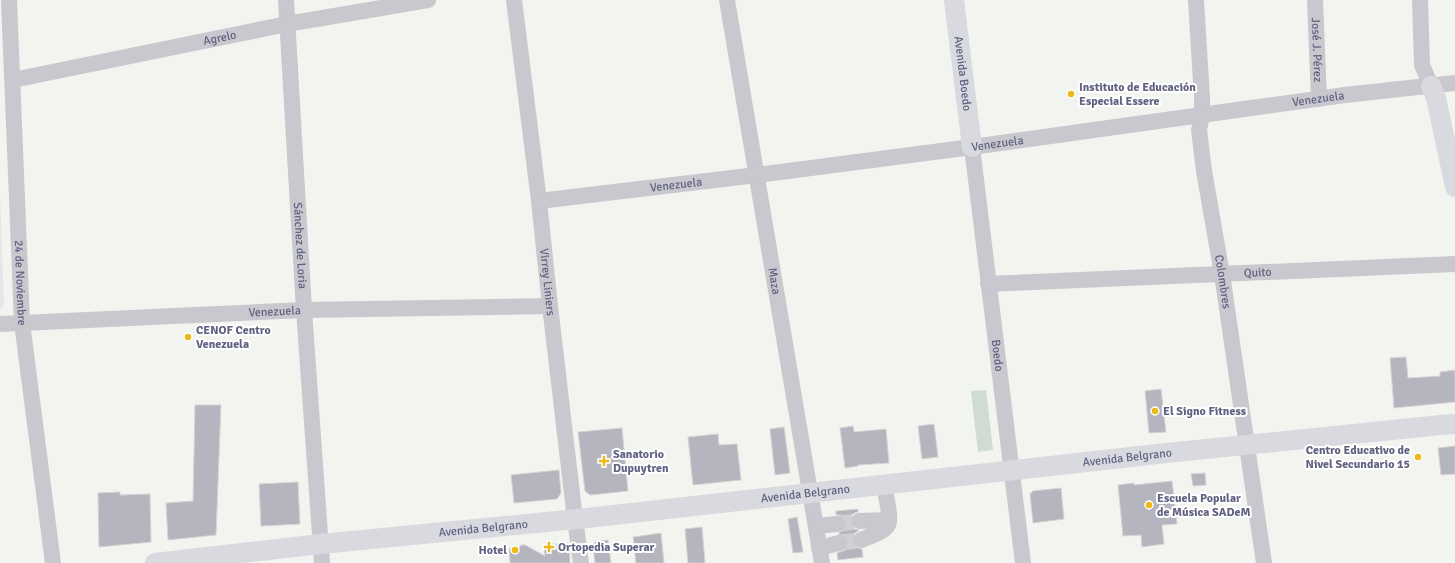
<svg xmlns="http://www.w3.org/2000/svg" width="1455" height="563" font-family="Signika,sans-serif">
<style>
.built{fill:#e5e6e5}
.green{fill:#d0dbd2}
.building{fill:#b4b5bf;stroke:#d4d5d2}
.lines{fill:none;stroke-linecap:round;stroke-linejoin:round}
.minor-tunnel{stroke:#ced0d4;stroke-width:16;stroke-dasharray:16 8;stroke-linecap:butt}
.minor{stroke:#c8c8ce;stroke-width:16}
.major{stroke:#d9d9e0;stroke-width:20}
.poi-dot{fill:#ebba18;stroke:#fff;stroke-width:1.5}
.labels{text-anchor:middle;stroke-width:4;stroke-linejoin:round;paint-order:stroke}
.street-label{font-size:12px;fill:#616282;stroke:#fff}
.poi-label{font-size:12px;font-weight:bold;fill:#616282;stroke:#fff;text-anchor:start}
</style>
<rect width="100%" height="100%" fill="#f2f4ef"/>
<!-- built -->
<polygon class="built" points="0,195 4,302 2,309 0,309"/>
<!-- green -->
<polygon class="green" points="986,390 993,450 978,452 971,391"/>
<!-- building -->
<g class="building">
<polygon points="1406,357 1408,378 1440,376 1440,372 1455,370 1455,402 1394,408 1390,358"/>
<polygon points="1161,389 1166,432 1149,433 1145,391"/>
<polygon points="195,405 221,405 216,535 168,540 166,503 193,501"/>
<polygon points="934,424 938,457 922,459 918,426"/>
<polygon points="853,426 854,432 886,429 889,463 858,465 858,466 845,468 840,428"/>
<polygon points="784,427 790,473 775,475 770,429"/>
<polygon points="622,428 628,491 590,495 585,491 578,432"/>
<polygon points="718,434 719,445 737,444 741,480 693,485 688,437"/>
<polygon points="1455,446 1455,474 1441,475 1438,448"/>
<polygon points="559,470 561,493 557,499 514,503 511,475"/>
<polygon points="1205,473 1206,485 1193,486 1191,474"/>
<polygon points="1172,481 1177,524 1162,525 1164,544 1142,547 1141,535 1123,536 1118,485 1134,483 1134,485"/>
<polygon points="298,482 300,524 261,526 259,484"/>
<polygon points="1061,488 1064,519 1033,523 1030,494 1033,491"/>
<polygon points="120,492 120,495 150,494 151,542 99,547 98,493"/>
<polygon points="858,509 858,512 854,513 851,516 850,522 851,526 854,529 859,530 854,534 852,539 853,544 855,547 862,549 863,557 838,560 837,553 846,550 848,546 848,541 846,536 838,534 845,528 846,523 844,518 841,515 836,515 836,511"/>
<polygon points="797,517 803,552 793,553 788,519"/>
<polygon points="702,527 705,563 688,563 685,529"/>
<polygon points="661,533 664,563 636,563 633,537"/>
<polygon points="608,540 611,563 595,563 593,545 596,541"/>
<polygon points="569,543 570,563 510,563 509,549 519,548 521,545 525,545 545,556 544,545"/>
</g>
<g class="lines">
<!-- minor-tunnel -->
<g class="minor-tunnel">
<polyline points="837,524 859,521"/>
<polyline points="839,543 861,540"/>
</g>
<!-- minor -->
<g class="minor">
<path id="s1" d="M9,0l13,323 31,240"/>
<path id="s2" d="M286,0l18,310 18,253"/>
<path id="s3" d="M514,0l25,201 11,105 25,213 6,44"/>
<path id="s4" d="M727,0l95,563"/>
<path id="s5" d="M1196,0l6,98v17l-3,15 5,41 18,103 42,289"/>
<path id="s6" d="M1315,0l4,99"/>
<polyline points="1420,0 1422,65 1431,86"/>
<path id="s7" d="M13,80l274,-56 141,-24"/>
<path id="s8" d="M972,147l51,416"/>
<path id="s9" d="M539,201l218,-26 215,-28 373,-52 110,-12"/>
<path id="s10" d="M988,284l467,-20"/>
<path id="s11" d="M0,324l304,-14 246,-4"/>
<polyline points="859,521 889,520"/>
<polyline points="816,526 837,524"/>
<path d="M861,540c8,-4 23,-7 27,-15 4,-7 -3,-32 -4,-40"/>
<polyline points="819,548 839,543"/>
</g>
<!-- major -->
<g class="major">
<path id="s12" d="M954,0l18,147"/>
<polyline points="1431,86 1436,98 1455,187"/>
<path id="s13" d="M155,563l166,-19 266,-26 570,-64 284,-29 14,-1"/>
</g>
</g>
<!-- markers -->
<g class="poi-dot">
<circle cx="1071" cy="94" r="4"/>
<circle cx="188" cy="337" r="4"/>
<circle cx="1155" cy="411" r="4"/>
<circle cx="1418" cy="457" r="4"/>
<path d="M602 455h4v4h4v4h-4v4h-4v-4h-4v-4h4z"/>
<circle cx="1149" cy="505" r="4"/>
<path d="M547 541h4v4h4v4h-4v4h-4v-4h-4v-4h4z"/>
<circle cx="515" cy="550" r="4"/>
</g>
<g class="labels">
<!-- street labels -->
<g class="street-label">
<text dy="4" stroke="none"><textPath href="#s7" startOffset="211">Agrelo</textPath></text>
<text dy="4" stroke="none"><textPath href="#s6" startOffset="50">José J. Pérez</textPath></text>
<text dy="4" stroke="none"><textPath href="#s12" startOffset="74">Avenida Boedo</textPath></text>
<text dy="4" stroke="none"><textPath href="#s9" startOffset="786">Venezuela</textPath></text>
<text dy="4" stroke="none"><textPath href="#s9" startOffset="462">Venezuela</textPath></text>
<text dy="4" stroke="none"><textPath href="#s9" startOffset="138">Venezuela</textPath></text>
<text dy="4" stroke="none"><textPath href="#s2" startOffset="246">Sánchez de Loria</textPath></text>
<text dy="4" stroke="none"><textPath href="#s10" startOffset="270">Quito</textPath></text>
<text dy="4" stroke="none"><textPath href="#s4" startOffset="285">Maza</textPath></text>
<text dy="4" stroke="none"><textPath href="#s1" startOffset="283">24 de Noviembre</textPath></text>
<text dy="4" stroke="none"><textPath href="#s3" startOffset="284">Virrey Liniers</textPath></text>
<text dy="4" stroke="none"><textPath href="#s5" startOffset="284">Colombres</textPath></text>
<text dy="4" stroke="none"><textPath href="#s11" startOffset="275">Venezuela</textPath></text>
<text dy="4" stroke="none"><textPath href="#s8" startOffset="210">Boedo</textPath></text>
<text dy="4" stroke="none"><textPath href="#s13" startOffset="978">Avenida Belgrano</textPath></text>
<text dy="4" stroke="none"><textPath href="#s13" startOffset="654">Avenida Belgrano</textPath></text>
<text dy="4" stroke="none"><textPath href="#s13" startOffset="330">Avenida Belgrano</textPath></text>
</g>
<!-- poi labels -->
<g class="poi-label">
<text x="1079" y="91">Instituto de Educación<tspan x="1079" dy="14">Especial Essere</tspan></text>
<text x="196" y="334">CENOF Centro<tspan x="196" dy="14">Venezuela</tspan></text>
<text x="1163" y="415">El Signo Fitness</text>
<text x="1410" y="454" text-anchor="end">Centro Educativo de<tspan x="1410" dy="14">Nivel Secundario 15</tspan></text>
<text x="613" y="458">Sanatorio<tspan x="613" dy="14">Dupuytren</tspan></text>
<text x="1157" y="502">Escuela Popular<tspan x="1157" dy="14">de Música SADeM</tspan></text>
<text x="558" y="551">Ortopedia Superar</text>
<text x="507" y="554" text-anchor="end">Hotel</text>
</g>
</g>
</svg>
